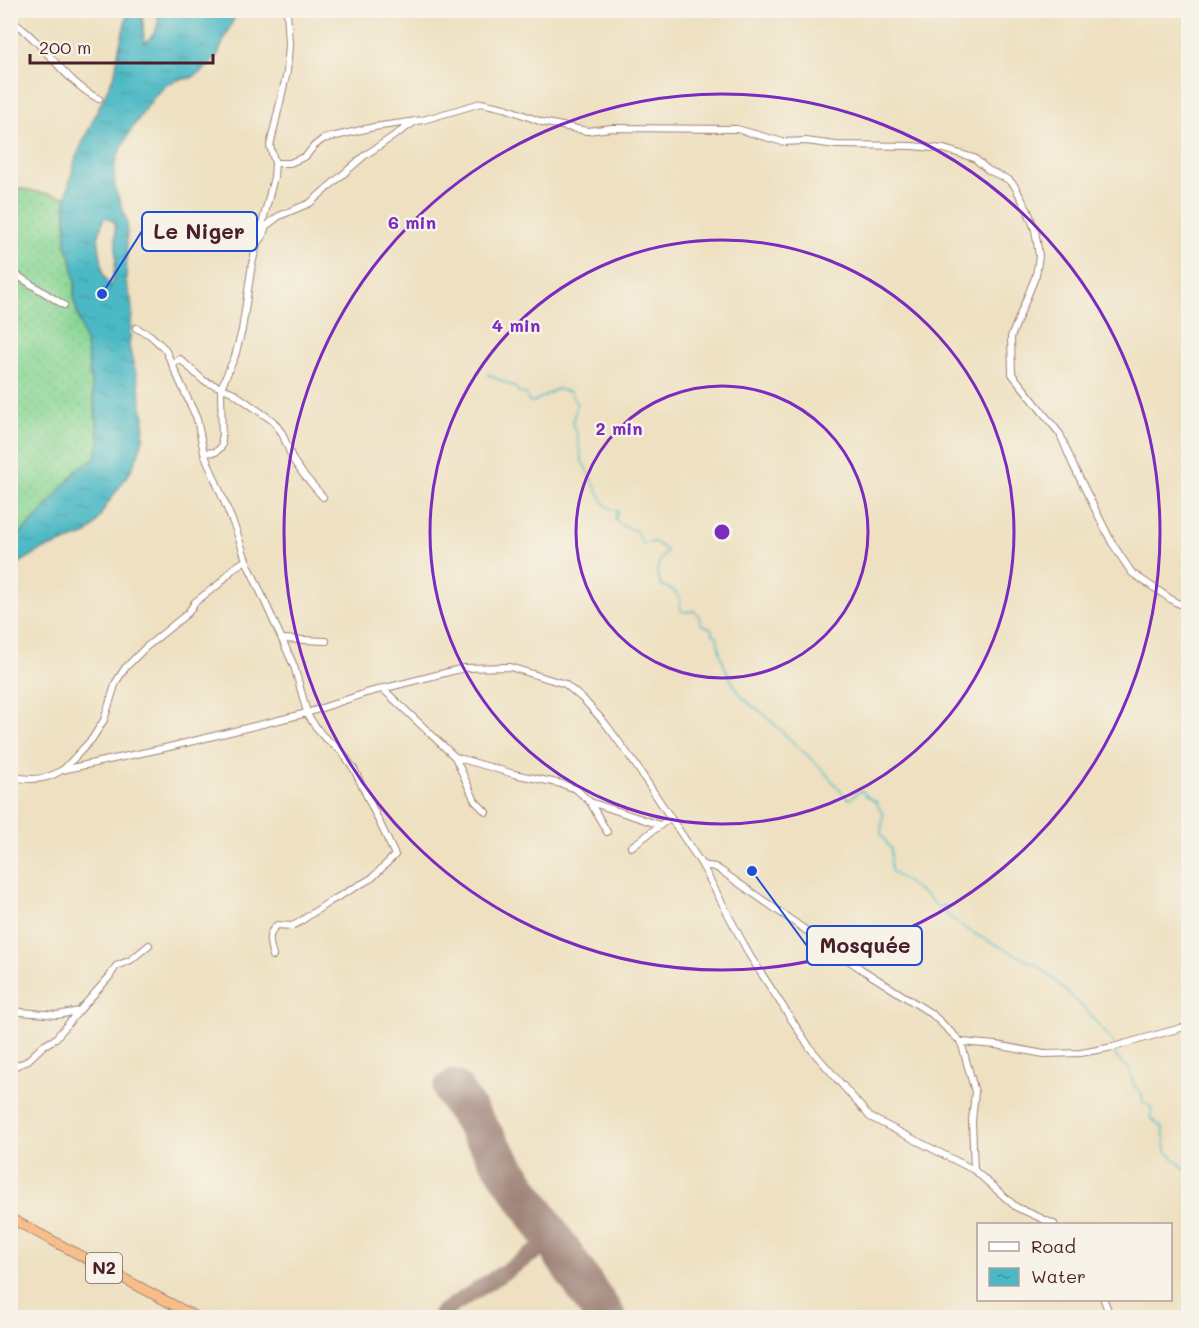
<svg xmlns="http://www.w3.org/2000/svg" width="1199" height="1328" font-family="Mali,sans-serif">
<style>
.grass{fill:url(#grass-dots);stroke:#6a7a60;stroke-width:1.5}
.water{fill:url(#water-ripples);stroke:#4a6c78;stroke-width:1.5;fill-rule:evenodd}
.lines{fill:none;stroke-linecap:round;stroke-linejoin:round}
.stream{stroke:#4bb9c5;stroke-width:1.5}
.taxiway{stroke:#9c8076;stroke-width:16}
.runway{stroke:#9c8076;stroke-width:40}
.minor-casing{stroke:#9c8076;stroke-width:8}
.highway-casing{stroke:#9c8076;stroke-width:11}
.minor{stroke:#fff;stroke-width:6}
.highway{stroke:#f8bd89;stroke-width:9}
.ring{fill:none;stroke:#7b2cbf;stroke-width:3}
.labels{text-anchor:middle;stroke-width:5;stroke-linejoin:round;paint-order:stroke}
.shield{fill:#f7f3e8;stroke:#7e5f64;stroke-width:1.5}
.shield-label{font-size:18px;font-weight:bold;fill:#4a1f2b}
.centre{fill:#7b2cbf;stroke:#f7f3e8;stroke-width:3}
.ring-label{font-size:18px;text-anchor:middle;font-weight:bold;fill:#7b2cbf;stroke:#f7f3e8;stroke-width:5;stroke-linejoin:round;paint-order:stroke}
.leader{fill:none;stroke:#1d4ed8;stroke-width:2}
.callout-dot{fill:#1d4ed8;stroke:#f7f3e8;stroke-width:2}
.callout{fill:#f7f3e8;stroke:#1d4ed8;stroke-width:2}
.callout-label{font-size:21px;text-anchor:middle;font-weight:bold;fill:#4a1f2b}
</style>
<defs>
<pattern id="grass-dots" width="8" height="8" patternUnits="userSpaceOnUse" patternTransform="scale(1.5)"><rect width="8" height="8" fill="#89d694"/><path d="M2 2h.1M6 6h.1" fill="none" stroke="#78b780" stroke-width="1.8" stroke-linecap="round"/></pattern>
<pattern id="water-ripples" width="26" height="14" patternUnits="userSpaceOnUse" patternTransform="scale(1.5)"><rect width="26" height="14" fill="#4bb9c5"/><path d="M2 4q2-2 4 0t4 0M15 11q2-2 4 0t4 0" fill="none" stroke="#4096a0"/></pattern>
</defs>
<rect width="100%" height="100%" fill="#f7f3e8"/>
<filter id="ink" filterUnits="userSpaceOnUse"><feTurbulence type="fractalNoise" baseFrequency=".0167" numOctaves="2"/><feDisplacementMap in="SourceGraphic" scale="12" xChannelSelector="R" yChannelSelector="G"/><feConvolveMatrix kernelMatrix="1 2 1 2 8 2 1 2 1" color-interpolation-filters="sRGB"/></filter>
<filter id="wash" filterUnits="userSpaceOnUse"><feTurbulence type="fractalNoise" baseFrequency=".008" numOctaves="4" result="noise"/><feDisplacementMap in="SourceGraphic" scale="24" xChannelSelector="R" yChannelSelector="G"/><feGaussianBlur stdDeviation="1.35" result="paint"/><feColorMatrix in="noise" values="0 0 0 0 0 0 0 0 0 0 0 0 0 0 0 0 0 1.4 0 .05"/><feComposite in="paint" operator="in"/></filter>
<g filter="url(#wash)">
<rect width="100%" height="100%" fill="#eee0c0"/>
<!-- grass -->
<polygon class="grass" points="10,187 66,197 66,246 71,258 75,281 74,300 87,349 99,441 97,454 93,460 79,468 43,511 11,543"/>
<!-- water -->
<path class="water" d="M163,11h74l-20,45 -14,15 -12,7 -15,2 -10,5 -12,12 -22,31 -14,27 -4,15 1,19 12,32 -1,62 5,17 1,12 -3,35 9,35 6,37 -1,20 -5,16 -8,17 -23,32 -12,21 -8,9 -48,17 -28,17v-25l32,-32 36,-43 14,-8 4,-6 2,-13 -3,-29 -6,-35 -3,-28 -13,-49 1,-19 -4,-23 -5,-12v-49l10,-40 39,-84 4,-24 9,-38h14l2,29 2,3 9,-11 4,-12 -5,-9h6l2,2zM106,217l9,6c1,21 3,45 -5,64l-7,-13 -5,-36 5,-19z"/>
<g class="lines">
<!-- stream -->
<g class="stream">
<path d="M487,374l28,13 5,6 7,1 1,7 5,1 24,-13 13,3 7,13 -5,20 4,6 6,30 22,42 8,7 6,1 -3,7 4,6 17,7 7,13 12,-2 12,9c-10,11 -13,21 -6,34l12,5 6,6 2,14 3,2 10,-1 5,5 3,9 9,3 2,6 4,3c3,24 18,61 41,72l65,61 23,27 4,2 8,-7 5,-1 2,4 11,7 7,13 -2,19 10,15v22l38,27 9,10 7,-3 2,5 -2,3 24,18 71,36 47,44 27,32"/>
<path d="M1119,1049l-4,2 1,6 14,13c1,10 4,18 12,24l1,8 9,6 -2,10 13,10 3,23 22,21"/>
</g>
<!-- taxiway -->
<polyline class="taxiway" points="441,1313 554,1240"/>
<!-- runway -->
<polyline class="runway" points="453,1090 606,1318"/>
</g>
</g>
<g filter="url(#ink)">
<g class="lines">
<defs>
<g id="minor">
<path d="M10,20c34,21 53,61 89,79"/>
<polyline points="275,163 290,163 306,156 314,146 323,139 374,127 423,120 481,103 505,108 542,122 587,131 612,128 737,129 783,142 806,141 836,145 912,146 944,149 974,158 988,170 1009,180 1014,185 1028,211 1035,230 1039,256 1036,275 1011,337 1012,374 1060,434 1073,465 1112,543 1132,573 1175,602 1188,607"/>
<polyline points="257,241 262,238 266,226 279,216 310,203 364,156 416,121"/>
<polyline points="10,271 64,305"/>
<polyline points="136,328 150,335 165,349 197,419 204,453"/>
<polyline points="173,364 180,359 204,381 232,392 273,421 282,433 293,460 303,474 323,497"/>
<polyline points="282,639 326,641"/>
<polyline points="382,688 455,757 514,774 562,784 576,789 590,802 607,832"/>
<polyline points="455,757 475,801 486,812"/>
<polyline points="63,770 92,739 104,720 116,682 125,668 145,648 188,613 195,602 219,584 234,568 246,560"/>
<path d="M10,776c18,5 37,4 52,-6l103,-22 142,-35 59,-20 98,-25 46,-1 55,17 19,16 21,23 28,38 69,104 13,2 5,3 141,99 71,45 29,28 35,3 48,9 37,-1 32,-6 75,-21"/>
<polyline points="590,802 660,825"/>
<polyline points="631,847 670,818"/>
<polyline points="702,865 750,956 810,1048 870,1117 974,1170"/>
<path d="M273,956c-3,-13 -7,-21 4,-31l15,1 6,-3 31,-21 43,-24 23,-23 -41,-86 -12,-17 -20,-17 -14,-19 -14,-50 -48,-106 -10,-30 -32,-77 12,-1 6,-6 -1,-58 14,-32 7,-26 10,-66 22,-87 1,-14 -5,-17 17,-74 2,-28 -2,-34"/>
<polyline points="10,1009 21,1012 57,1015 79,1011 110,976 116,966 131,960 149,945"/>
<polyline points="961,1042 975,1092 972,1121 974,1170 1016,1207 1054,1224"/>
<polyline points="10,1071 17,1065 26,1062 43,1046 55,1039 79,1011"/>
<polyline points="1104,1300 1111,1318"/>
</g>
<polyline id="highway" points="10,1218 198,1318"/>
</defs>
<!-- minor casing -->
<use href="#minor" class="minor-casing"/>
<!-- highway casing -->
<use href="#highway" class="highway-casing"/>
<!-- minor -->
<use href="#minor" class="minor"/>
<!-- highway -->
<use href="#highway" class="highway"/>
</g>
</g>
<!-- distance rings -->
<g class="ring">
<circle cx="722" cy="532" r="146"/>
<circle cx="722" cy="532" r="292"/>
<circle cx="722" cy="532" r="438"/>
</g>
<g class="labels">
<!-- shield labels -->
<rect class="shield" x="86" y="1253" width="36" height="30" rx="4.5"/>
<g class="shield-label">
<text x="104" y="1274">N2</text>
</g>
</g>
<circle cx="722" cy="532" r="9" class="centre"/>
<g class="ring-label">
<text x="412" y="229">6 min</text>
<text x="516" y="332">4 min</text>
<text x="619" y="435">2 min</text>
</g>
<!-- callouts -->
<path class="leader" d="M102 294L142 231M752 871L807 946"/>
<g class="callout-dot">
<circle cx="102" cy="294" r="6"/>
<circle cx="752" cy="871" r="6"/>
</g>
<g class="callout">
<rect x="142" y="212" width="115" height="39" rx="6"/>
<rect x="807" y="926" width="115" height="39" rx="6"/>
</g>
<g class="callout-label">
<text x="199" y="239">Le Niger</text>
<text x="865" y="953">Mosquée</text>
</g>
<!-- margin -->
<rect width="1199" height="1328" fill="none" stroke="#f7f3e8" stroke-width="36"/>
<!-- legend -->
<rect x="977" y="1223" width="195" height="78" fill="#f7f3e8" stroke="#b29e9c" stroke-width="1.5"/>
<rect x="989" y="1242" width="30" height="9" fill="#ffffff" stroke="#b29e9c" stroke-width="1.5"/>
<text x="1031" y="1253" font-size="18" fill="#4a1f2b">Road</text>
<rect x="989" y="1268" width="30" height="18" fill="url(#water-ripples)" stroke="#b29e9c" stroke-width="1.5"/>
<text x="1031" y="1283" font-size="18" fill="#4a1f2b">Water</text>
<!-- scale -->
<path d="M30 54v9h183v-9" fill="none" stroke="#4a1f2b" stroke-width="3"/>
<text x="39" y="54" font-size="18" fill="#4a1f2b" stroke="#f7f3e8" stroke-width="4.5" paint-order="stroke">200 m</text>
</svg>
